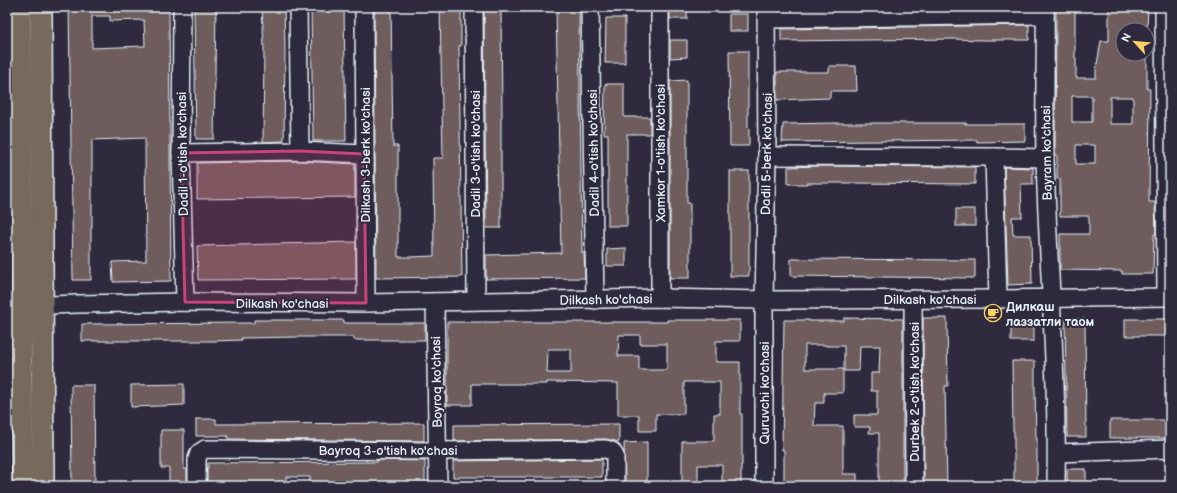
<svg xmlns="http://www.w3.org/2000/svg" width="1177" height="493" font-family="'Balsamiq Sans',sans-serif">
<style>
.building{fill:#6e5d5b;stroke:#e8f1f8;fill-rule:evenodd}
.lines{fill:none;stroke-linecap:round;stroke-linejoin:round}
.minor-casing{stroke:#e8f1f8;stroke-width:20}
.major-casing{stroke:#e8f1f8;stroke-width:24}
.minor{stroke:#2f2a3d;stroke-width:17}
.major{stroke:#77695c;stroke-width:21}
.marked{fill:#ca437a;fill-opacity:0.2;stroke:#ca437a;stroke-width:3;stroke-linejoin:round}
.labels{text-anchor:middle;stroke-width:4;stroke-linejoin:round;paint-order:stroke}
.street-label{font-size:13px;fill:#e8f1f8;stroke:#2f2a3d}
.poi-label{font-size:13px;font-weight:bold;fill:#e8f1f8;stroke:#2f2a3d;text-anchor:start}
</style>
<rect width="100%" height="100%" fill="#2f2a3d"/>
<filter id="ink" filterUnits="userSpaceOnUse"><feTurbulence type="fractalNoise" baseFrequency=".025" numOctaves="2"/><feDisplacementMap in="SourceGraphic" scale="8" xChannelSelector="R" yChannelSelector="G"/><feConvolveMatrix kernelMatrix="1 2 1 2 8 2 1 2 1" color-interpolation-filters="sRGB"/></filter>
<g filter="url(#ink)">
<!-- building -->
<g class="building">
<path d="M69,7h100l2,274 -58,1 -1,-20 34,-1 -1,-123 -53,2v88h-1v52h-18zM92,16h18v5l34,-1 1,26 -53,2z"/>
<polygon points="194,7 216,7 214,139 196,139"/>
<polygon points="262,7 284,7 285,47 284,141 263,142 264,48"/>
<polygon points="344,7 346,141 313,141 311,8"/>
<polygon points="440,7 461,7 461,46 459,46 462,277 376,278 374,8 391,8 393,146 398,146 398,257 410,257 434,256 433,158 443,158"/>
<polygon points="484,7 501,7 502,118 501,118 501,228 486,228"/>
<polygon points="556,7 579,7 582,253 584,253 585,278 486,279 486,255 561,253"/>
<rect x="670" y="7" width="17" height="12"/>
<path d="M1056,7h19v51h1v20h20v-8l5,-29h8v-34h39l-1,23h-24v24h24v35h3l-1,113h6l1,32h-2l-1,40h-31v-3l-62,-1v-36h29v-18h-29v-37h-3v-24h-2zM1072,96h20v26h-20zM1110,97h23v27h-23zM1076,145h19v19h-19z"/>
<rect x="729" y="14" width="19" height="17"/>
<polygon points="606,18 625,18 625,63 605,63"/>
<polygon points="1029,25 1029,40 983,40 953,39 781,41 781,29"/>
<polygon points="670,40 687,40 687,57 670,58"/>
<polygon points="729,51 748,51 748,128 749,128 749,146 730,146"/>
<polygon points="829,66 856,66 857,91 830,91 830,98 777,100 777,72 829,72"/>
<polygon points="687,80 687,203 690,203 690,278 670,278 670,81"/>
<polygon points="605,84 624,84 624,117 650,117 650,134 627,134 627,226 608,226 608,134 604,134"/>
<polygon points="834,123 966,123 966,124 1025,124 1025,141 977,142 977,140 782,142 783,124"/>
<polygon points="300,161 355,164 355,197 197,199 197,163"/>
<polygon points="819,166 975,167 975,184 849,183 807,183 807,184 788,184 788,167"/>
<polygon points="1004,167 1033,168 1033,184 1021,184 1022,217 1012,217 1013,235 1031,235 1032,284 1008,285"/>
<rect x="730" y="171" width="19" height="105"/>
<rect x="956" y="209" width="19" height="17"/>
<polygon points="356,242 356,279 198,280 197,246"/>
<polygon points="626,248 626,266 607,266 607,249"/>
<polygon points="791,259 975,260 975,278 791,276"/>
<polygon points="844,318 903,319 903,486 879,486 879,433 869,433 870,427 854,427 854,415 877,415 877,391 871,391 871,373 879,373 880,346 860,346 859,371 844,371 844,346 826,346 826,345 805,345 805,369 843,369 843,393 824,393 824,403 815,403 814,426 843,426 843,474 857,474 857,486 784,486 784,450 782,450 784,320 809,320 809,321 844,321"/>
<polygon points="923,318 947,318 948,386 945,386 947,486 924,486"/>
<polygon points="1065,319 1085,319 1086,437 1067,437"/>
<rect x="1125" y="319" width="45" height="17"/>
<polygon points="254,320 344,320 344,323 425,323 425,340 354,340 354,337 299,337 241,338 242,340 214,341 82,341 82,324 254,323"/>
<path d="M667,320h73v21h-24v21h24v52h2v51h-1v21h-19v-21h-24v21h-16v-45h32v-27h6v-32h-36v32h-28v17h-17v-16h-21v-32l-71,-1v2h-75v21h-25v-83h220zM619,335h21v9h27v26h-28v-14h-21zM548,349h23v24h-24z"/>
<rect x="1011" y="322" width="23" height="19"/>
<polygon points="1012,361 1035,361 1035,387 1036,438 1037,438 1037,483 1014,483 1014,431 1013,431"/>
<polygon points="184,384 184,405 131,407 131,385"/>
<polygon points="71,385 94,385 95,486 72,486"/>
<polygon points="196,419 216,419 216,424 424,423 424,441 228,439 228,436 196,436"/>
<rect x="1110" y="420" width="60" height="18"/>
<polygon points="619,424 619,442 606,439 454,441 454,425"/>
<polygon points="161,430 184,430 184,469 187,469 187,486 169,486 169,468 161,468"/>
<polygon points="647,442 647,484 625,484 624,443"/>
<polygon points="602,459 602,477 453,477 453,461"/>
<polygon points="377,460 425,461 425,486 310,486 310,477 286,477 286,486 207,486 207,468 208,468 208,463 377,462"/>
<rect x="1067" y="469" width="19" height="17"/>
</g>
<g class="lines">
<defs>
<g id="minor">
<polyline points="182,7 181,153 185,302"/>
<polyline points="298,7 300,151"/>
<polyline points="364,7 366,303"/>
<polyline points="474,7 476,300"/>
<polyline points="590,7 595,300"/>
<polyline points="660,7 660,298"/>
<path d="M1045,7c1,51 -1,101 0,152 3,109 13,218 11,327"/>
<polyline points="1164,7 1166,297"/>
<polyline points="767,19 1045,15"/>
<polyline points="181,153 300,151 364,154"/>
<polyline points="767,156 994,157 1045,158"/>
<polyline points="994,157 998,299"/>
<polyline points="913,299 914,486"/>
<polyline points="435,302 438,486"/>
<polyline points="7,317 22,306 78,304 185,302 366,303 660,298 764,300 998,299 1170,297"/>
<polyline points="7,384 21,368"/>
<polyline points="1057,453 1170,449"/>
<polyline points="197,486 197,459 199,453 205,449 438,451 606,449 612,451 615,456 615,486"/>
<polyline points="764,486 764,300 767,156 766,7"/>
</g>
<g id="major">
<polyline points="20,7 22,306 21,368 23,486"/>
<polyline points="41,7 43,486"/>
</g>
</defs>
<!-- minor casing -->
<use href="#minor" class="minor-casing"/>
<!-- major casing -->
<use href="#major" class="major-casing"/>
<!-- minor -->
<use href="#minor" class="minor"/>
<!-- major -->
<use href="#major" class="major"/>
</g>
</g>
<!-- marked area -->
<path class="marked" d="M300,151l64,3 2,149 -181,-1 -4,-149z"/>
<!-- icons -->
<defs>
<symbol id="cafe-ring" viewBox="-11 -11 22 22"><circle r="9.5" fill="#2f2a3d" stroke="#ffd166" stroke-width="1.5"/><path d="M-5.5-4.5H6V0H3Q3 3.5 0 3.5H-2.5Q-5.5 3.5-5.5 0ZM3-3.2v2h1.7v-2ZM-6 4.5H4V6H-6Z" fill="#ffd166"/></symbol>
</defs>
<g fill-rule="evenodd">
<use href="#cafe-ring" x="983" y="303" width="20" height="20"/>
</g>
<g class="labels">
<!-- street labels -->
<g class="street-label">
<text transform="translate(593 153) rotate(-91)" y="5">Dadil 4-o'tish ko'chasi</text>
<text transform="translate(660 153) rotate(-90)" y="5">Xamkor 1-o'tish ko'chasi</text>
<text transform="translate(1046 153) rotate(-91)" y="5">Bayram ko'chasi</text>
<text transform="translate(182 154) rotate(-91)" y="5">Dadil 1-o'tish ko'chasi</text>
<text transform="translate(475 154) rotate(-90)" y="5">Dadil 3-o'tish ko'chasi</text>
<text transform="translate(766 154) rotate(-89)" y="5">Dadil 5-berk ko'chasi</text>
<text transform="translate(365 155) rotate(-90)" y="5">Dilkash 3-berk ko'chasi</text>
<text transform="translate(606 299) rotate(-1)" y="5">Dilkash ko'chasi</text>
<text x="930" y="304">Dilkash ko'chasi</text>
<text x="282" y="308">Dilkash ko'chasi</text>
<text transform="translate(436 382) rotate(-91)" y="5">Boyroq ko'chasi</text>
<text transform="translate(914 392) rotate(-90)" y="5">Durbek 2-o'tish ko'chasi</text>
<text transform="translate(764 393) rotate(-90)" y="5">Quruvchi ko'chasi</text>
<text x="388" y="455">Bayroq 3-o'tish ko'chasi</text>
</g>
<!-- poi labels -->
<g class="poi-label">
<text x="1006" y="311">Дилкаш<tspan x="1006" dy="15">лаззатли таом</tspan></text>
</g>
</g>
<!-- margin -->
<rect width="1177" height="493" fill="none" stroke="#2f2a3d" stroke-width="24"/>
<rect x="12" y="12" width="1153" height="469" fill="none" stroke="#e8f1f8" stroke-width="1.5" filter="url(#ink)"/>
<!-- north arrow -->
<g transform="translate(1135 42) rotate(297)"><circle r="19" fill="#2f2a3d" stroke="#797a88"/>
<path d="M0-3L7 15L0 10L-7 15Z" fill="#ffd166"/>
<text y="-6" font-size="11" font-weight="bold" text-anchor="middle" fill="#e8f1f8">N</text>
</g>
</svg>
